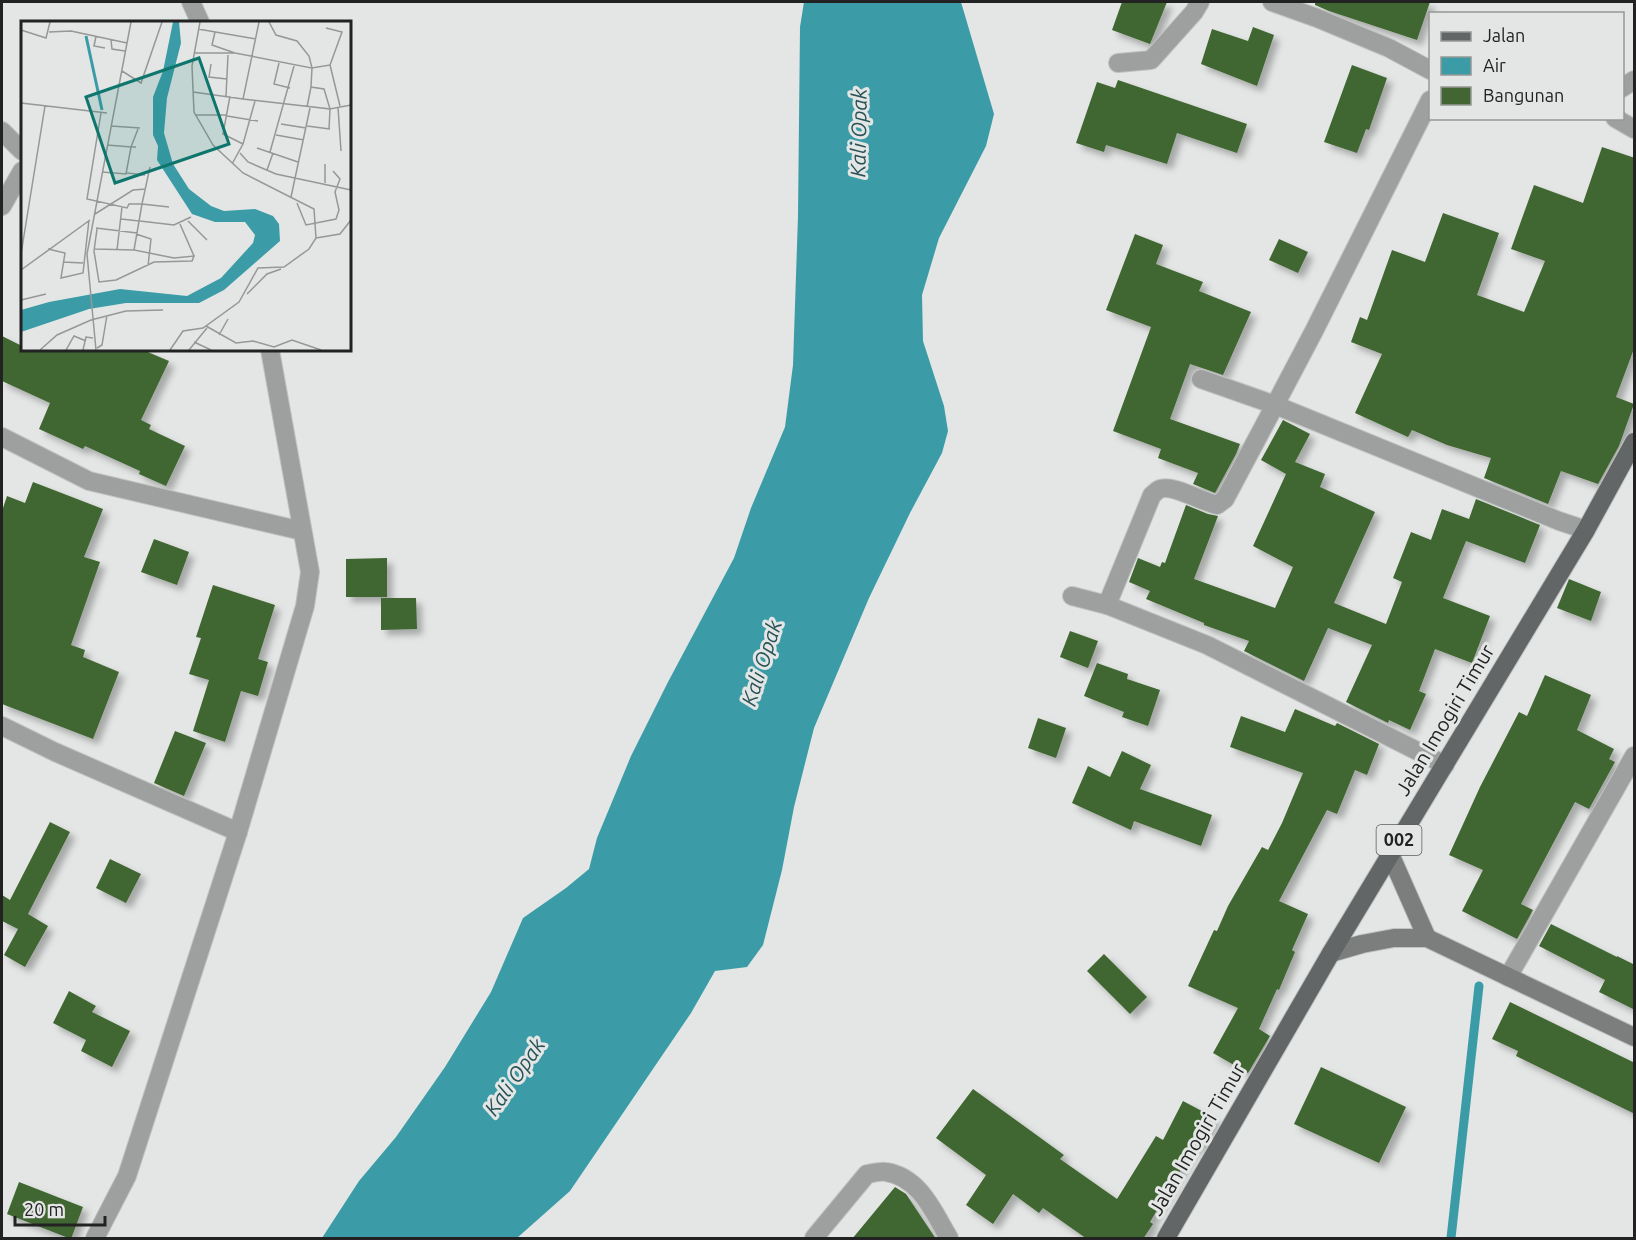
<svg xmlns="http://www.w3.org/2000/svg" width="1636" height="1240" font-family="Ubuntu,sans-serif">
<style>
.water{fill:#3b9ca7}
.lines{fill:none;stroke-linecap:round;stroke-linejoin:round}
.stream{stroke:#3b9ca7;stroke-width:9}
.building{fill:#416632;filter:url(#shadow)}
.street-casing{stroke:#c0c3c1;stroke-width:20}
.secondary-casing{stroke:#c0c3c1;stroke-width:20}
.primary-casing{stroke:#c0c3c1;stroke-width:20}
.street{stroke:#9ea09f;stroke-width:18}
.secondary{stroke:#7c7e7e;stroke-width:18}
.primary{stroke:#636666;stroke-width:18}
.labels{text-anchor:middle;stroke-width:6;stroke-linejoin:round;paint-order:stroke}
.shield{fill:#e3e6e4;stroke:#5b5d5c;stroke-width:1.5}
.shield-label{font-size:18px;font-weight:bold;fill:#212221}
.street-label{font-size:20px;fill:#212221;stroke:#e3e6e4}
.water-label{font-size:21px;font-style:italic;fill:#275257;stroke:#e3e6e4}
.inset-river{fill:none;stroke:#3b9ca7;stroke-width:3}
.inset-road{fill:none;stroke:#959896;stroke-width:1.5}
.view{fill:#0f766e;fill-opacity:0.15;stroke:#0f766e;stroke-width:3}
.inset-edge{fill:none;stroke:#212221;stroke-width:3}
</style>
<defs>
<filter id="shadow"><feDropShadow dx="5.5" dy="5.5" stdDeviation="3" flood-color="#0004"/></filter>
</defs>
<rect width="100%" height="100%" fill="#e3e6e4"/>
<!-- water -->
<polygon class="water" points="804,2 961,2 994,114 986,146 939,238 922,295 923,341 944,406 948,431 942,453 910,513 869,598 814,728 794,807 782,870 763,945 747,967 715,971 691,1013 570,1191 517,1238 322,1238 359,1181 396,1137 445,1067 491,992 523,918 566,888 589,869 597,838 631,756 668,682 734,558 751,508 785,427 793,365 798,216 800,27"/>
<g class="lines">
<!-- stream -->
<polyline class="stream" points="1451,1238 1479,986"/>
</g>
<!-- building -->
<g class="building">
<polygon points="1122,2 1167,2 1150,44 1112,30"/>
<polygon points="1315,2 1430,2 1417,40 1329,11 1315,5"/>
<polygon points="1253,27 1274,35 1257,86 1201,64 1212,29 1248,41"/>
<polygon points="1352,65 1387,78 1369,130 1366,129 1357,153 1324,142"/>
<polygon points="1118,80 1247,124 1237,153 1177,133 1167,164 1106,145 1104,152 1076,143 1097,82 1115,88"/>
<polygon points="1602,147 1635,158 1635,346 1616,397 1634,404 1619,446 1598,484 1561,471 1548,504 1484,478 1491,458 1447,445 1412,430 1408,437 1355,413 1382,354 1351,342 1360,317 1367,320 1392,250 1425,262 1443,213 1499,233 1477,295 1524,312 1545,261 1511,249 1534,185 1583,203"/>
<polygon points="1135,234 1163,245 1156,264 1203,282 1199,291 1251,312 1223,375 1190,364 1170,419 1240,444 1236,454 1215,493 1193,484 1198,473 1158,458 1161,449 1113,431 1151,327 1106,310"/>
<polygon points="1279,239 1308,252 1298,273 1269,260"/>
<polygon points="2,336 22,346 22,350 143,350 169,361 141,420 151,425 149,429 185,446 166,486 139,474 140,471 85,446 83,449 39,429 50,403 2,381"/>
<polygon points="1283,420 1310,434 1295,462 1325,474 1320,487 1375,512 1334,603 1386,624 1402,582 1393,578 1411,532 1431,540 1442,509 1469,519 1476,499 1540,525 1525,563 1466,541 1443,598 1490,616 1472,663 1435,649 1419,691 1426,694 1410,730 1389,720 1388,723 1346,702 1372,645 1328,628 1304,681 1244,651 1249,641 1204,625 1204,623 1146,599 1150,591 1129,582 1138,558 1160,567 1162,562 1165,563 1186,505 1208,514 1218,516 1194,579 1275,608 1293,567 1253,546 1286,474 1261,460"/>
<polygon points="33,482 103,509 84,557 100,562 71,645 85,650 83,657 119,672 93,739 2,704 2,511 7,496 25,503"/>
<polygon points="154,539 189,552 177,585 141,572"/>
<polygon points="387,558 387,597 346,597 346,559"/>
<polygon points="1569,579 1601,592 1591,621 1557,608"/>
<polygon points="213,585 275,605 258,659 268,662 258,696 241,691 225,742 193,731 209,680 189,674 201,638 196,637"/>
<polygon points="381,598 416,598 417,629 381,630"/>
<polygon points="1070,631 1098,641 1088,668 1060,657"/>
<polygon points="1097,663 1128,674 1127,679 1160,690 1148,726 1122,717 1124,712 1084,696"/>
<polygon points="1545,675 1591,695 1577,730 1614,749 1609,759 1615,762 1589,809 1575,802 1521,904 1533,910 1517,939 1462,911 1483,870 1449,855 1480,787 1519,712 1527,716"/>
<polygon points="1295,709 1335,726 1337,723 1379,744 1367,775 1355,770 1337,814 1327,810 1279,901 1308,914 1292,950 1295,952 1279,990 1277,989 1259,1029 1270,1036 1248,1073 1213,1053 1238,1008 1188,986 1214,930 1217,931 1228,906 1262,847 1268,850 1282,823 1303,773 1230,747 1241,716 1285,732"/>
<polygon points="1038,718 1066,728 1056,758 1028,748"/>
<polygon points="175,731 206,743 184,796 154,783"/>
<polygon points="1122,751 1151,765 1140,789 1212,815 1201,846 1134,821 1131,830 1072,803 1088,766 1110,777"/>
<polygon points="50,822 70,832 28,914 48,926 25,967 4,955 18,929 2,921 2,895 10,900"/>
<polygon points="110,859 141,874 126,903 96,888"/>
<polygon points="1551,924 1617,957 1617,956 1635,965 1635,1010 1599,992 1605,980 1539,946"/>
<polygon points="1104,954 1147,997 1130,1014 1087,971"/>
<polygon points="69,991 96,1006 92,1012 130,1031 112,1067 81,1051 86,1040 53,1023"/>
<polygon points="1510,1002 1635,1063 1635,1114 1516,1056 1518,1051 1492,1039"/>
<polygon points="1321,1067 1406,1107 1379,1163 1294,1124"/>
<polygon points="973,1089 1064,1155 1060,1159 1117,1199 1156,1136 1163,1140 1183,1101 1215,1118 1199,1148 1195,1146 1150,1222 1153,1224 1143,1239 1087,1239 1043,1208 1039,1213 1013,1194 993,1224 966,1205 986,1175 936,1138"/>
<polygon points="19,1182 83,1207 71,1239 7,1214"/>
<polygon points="895,1187 906,1194 936,1239 852,1239"/>
</g>
<g class="lines">
<defs>
<g id="street">
<polyline points="191,2 200,22"/>
<polyline points="1272,2 1317,18 1389,48 1430,70"/>
<polyline points="1118,63 1151,60 1194,12 1200,2"/>
<polyline points="1622,88 1634,80"/>
<polyline points="1615,118 1634,129"/>
<polyline points="2,131 22,151"/>
<polyline points="2,206 22,171"/>
<polyline points="1201,379 1275,405 1314,331 1430,100"/>
<polyline points="2,437 89,481 302,531"/>
<polyline points="1072,596 1107,605 1207,645 1445,765"/>
<path d="M1107,605l45,-110c3,-2 5,-5 8,-6 12,-5 43,13 57,16l8,-6 50,-94 284,116 27,9"/>
<polyline points="2,726 55,752 238,832"/>
<polyline points="1508,977 1634,756"/>
<polyline points="95,1238 127,1176 238,832 305,606 310,572 270,350"/>
<path d="M814,1238l53,-64c6,-1 14,-3 19,-2 34,5 48,41 63,66"/>
</g>
<g id="secondary">
<polyline points="1390,854 1427,938"/>
<polyline points="1331,953 1362,944 1394,938 1427,938 1634,1037"/>
</g>
<polyline id="primary" points="1166,1238 1331,953 1586,530 1634,442"/>
</defs>
<!-- street casing -->
<use href="#street" class="street-casing"/>
<!-- secondary casing -->
<use href="#secondary" class="secondary-casing"/>
<!-- primary casing -->
<use href="#primary" class="primary-casing"/>
<!-- street -->
<use href="#street" class="street"/>
<!-- secondary -->
<use href="#secondary" class="secondary"/>
<!-- primary -->
<use href="#primary" class="primary"/>
</g>
<g class="labels">
<!-- shield labels -->
<rect class="shield" x="1376.5" y="825" width="45" height="30" rx="4.5"/>
<g class="shield-label">
<text x="1399" y="846">002</text>
</g>
<!-- street labels -->
<g class="street-label">
<text transform="translate(1445 720) rotate(-59)" y="7">Jalan Imogiri Timur</text>
<text transform="translate(1197 1139) rotate(-60)" y="7">Jalan Imogiri Timur</text>
</g>
<!-- water labels -->
<g class="water-label">
<text transform="translate(859 133) rotate(-89)" y="7">Kali Opak</text>
<text transform="translate(762 663) rotate(-72)" y="7">Kali Opak</text>
<text transform="translate(515 1077) rotate(-55)" y="7">Kali Opak</text>
</g>
</g>
<!-- overview -->
<g transform="translate(21 21)">
<rect width="330" height="330" fill="#e3e6e4"/>
<path d="M152,1h6l2,21 -14,55 -3,35 9,31 16,25 22,17 13,5 31,-2 18,7 6,8 1,17 -56,49 -25,13h-73l-37,6 -68,23v-22l28,-8 71,-13 67,7 34,-18 32,-35 2,-8 -10,-13h-30l-23,-8 -35,-54 1,-14 -5,-11v-38l10,-26z" fill="#3b9ca7"/>
<path class="inset-river" d="M65,15l16,74"/>
<path class="inset-road" d="M238,1l-16,77 87,10 -1,20M248,1l7,13 21,6 12,15 3,12 18,-3M305,7l16,4 -12,33 10,41M177,8l58,10M0,9l25,8 4,-16M28,11l22,-1 56,12M194,11l-3,13 23,8M75,15l-2,10 11,2M90,19l1,9 13,2M173,32h41l77,15 -1,19 13,2 6,20 21,-4M258,42l-5,21 16,4M190,43l-2,13 18,2M101,50l19,12 21,-61M172,71l50,7M205,75l2,-41M209,75l-7,38 20,10M0,82l86,10M286,86l4,-20M317,86l3,44M80,92l-14,86 40,9 2,-4h13l8,-37M174,94h32M206,95l31,5M260,103l25,4M90,105l29,2M286,105l23,3M255,114l28,5M86,124l24,2 7,-18M236,127l41,14M249,131l24,-86M219,132l8,9 28,12 75,16M211,143l11,-20 12,-43M246,149l6,-17M81,151l24,2 5,-27h5M106,152l18,2M304,162v-19M270,176l19,-89M276,182l9,22 30,-6 3,-9 -4,-18 5,-13 -7,-8M121,183l27,3M74,193l38,-24 13,-1M100,198l18,2M119,200l34,4 17,-8M167,200l19,19M159,203l14,32M75,207l41,5M76,208l-3,22 5,31 17,-2 38,-18 38,-1 2,-5 -20,2 -40,-8 8,-46M115,213l15,5 -3,27M295,217l24,-4 11,-14M27,228l17,4 -4,25 22,-5 6,-53M74,228l39,1M96,229l5,-43M0,233l24,-148M42,241l20,1M0,249l69,-50M226,273l20,-20 14,-5M0,279l25,-6M185,305l30,17 17,-2 21,6 18,-7 29,10M198,314l9,-16M173,321l17,8M76,327l5,-3 5,-30M19,329l17,-15 34,-15 35,-9 37,-1M45,329l8,-14 12,5M62,329l3,-13 7,1M75,329l-9,-96 44,-232M149,329l13,-19 20,-3 36,-26 19,-34 26,-1 25,-18 7,-11 -2,-29 -71,-36 -30,-28 -19,-33 -2,-46 8,-44M168,329l18,-22"/>
<path class="view" d="M178,37l30,86 -114,39 -29,-86z"/>
<rect width="330" height="330" class="inset-edge"/>
</g>
<!-- border -->
<rect width="1636" height="1240" fill="none" stroke="#212221" stroke-width="6"/>
<!-- legend -->
<rect x="1429" y="12" width="195" height="108" fill="#e3e6e4" stroke="#959896" stroke-width="1.5"/>
<rect x="1441" y="32" width="30" height="9" fill="#636666" stroke="#959896" stroke-width="1.5"/>
<text x="1483" y="42" font-size="18" fill="#212221">Jalan</text>
<rect x="1441" y="57" width="30" height="18" fill="#3b9ca7" stroke="#959896" stroke-width="1.5"/>
<text x="1483" y="72" font-size="18" fill="#212221">Air</text>
<rect x="1441" y="87" width="30" height="18" fill="#416632" stroke="#959896" stroke-width="1.5"/>
<text x="1483" y="102" font-size="18" fill="#212221">Bangunan</text>
<!-- scale -->
<path d="M15 1216v9h90v-9" fill="none" stroke="#212221" stroke-width="3"/>
<text x="24" y="1216" font-size="18" fill="#212221" stroke="#e3e6e4" stroke-width="4.5" paint-order="stroke">20 m</text>
</svg>
